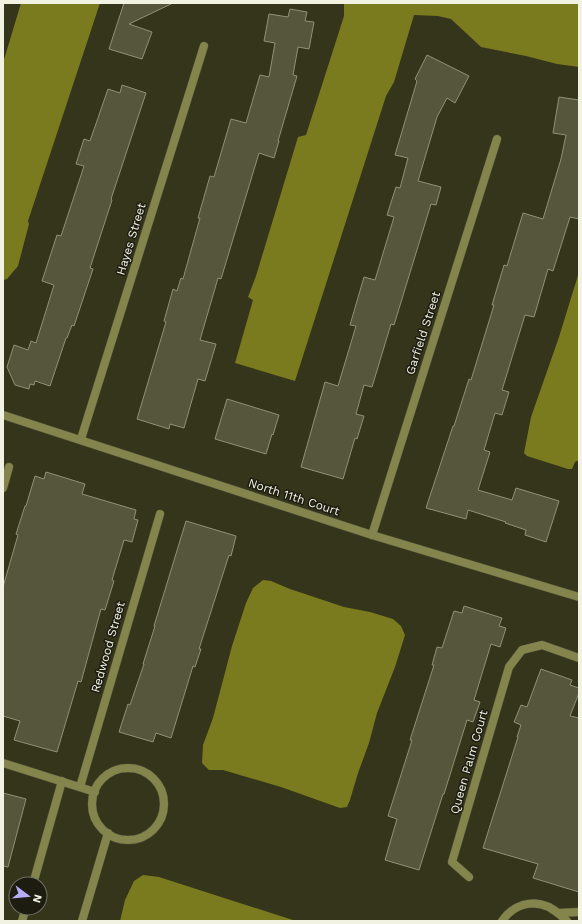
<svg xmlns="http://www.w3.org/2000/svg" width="582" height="924" font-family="'Work Sans',sans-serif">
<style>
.water{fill:#7a7b1f}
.building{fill:#55563b;stroke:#909274}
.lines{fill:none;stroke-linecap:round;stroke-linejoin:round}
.street-casing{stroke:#53533b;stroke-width:9}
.street{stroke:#83854d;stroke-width:8}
.labels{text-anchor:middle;stroke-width:3;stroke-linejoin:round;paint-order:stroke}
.street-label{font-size:12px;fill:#f1f2e2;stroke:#1c1c11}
</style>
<rect width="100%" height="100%" fill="#35351b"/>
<!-- water -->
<g class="water">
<polygon points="21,3 100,3 28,221 29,224 18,266 7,279 3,280 3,63"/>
<polygon points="344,3 579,3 579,67 557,64 526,56 481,47 451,19 438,16 414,15 394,82 386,96 295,381 235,363 253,300 248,297 256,276 298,137 306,135 344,16"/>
<polygon points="579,272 579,460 575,462 572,469 568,469 527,456 524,453 531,417 559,337"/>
<polygon points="263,580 271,581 290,589 344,607 370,612 393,619 401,626 405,635 395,667 377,713 369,743 358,773 350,800 347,807 340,808 281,787 223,770 209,770 202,763 203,745 213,718 232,646 246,603 253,588"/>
<polygon points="143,875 159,877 296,921 120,921 125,900 134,881"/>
</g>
<!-- building -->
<g class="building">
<polygon points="124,3 173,3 129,24 152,32 142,59 109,49"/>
<polygon points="290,9 307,12 305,21 314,22 309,49 298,47 293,75 297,76 278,141 279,141 274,158 259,153 221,279 218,278 200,340 216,344 205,381 198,379 184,428 170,424 169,429 137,419 166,322 164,321 173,289 177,291 181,278 183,279 200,218 198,218 210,176 214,177 231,119 246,123 260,75 269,77 275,43 264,41 269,14 288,17"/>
<polygon points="427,55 469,76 455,103 447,98 437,117 418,181 441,187 436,205 431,204 394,325 391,324 372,387 364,385 356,414 364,416 357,439 355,438 343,479 301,467 325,382 338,386 356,326 350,325 364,277 375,280 394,217 387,215 396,187 400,188 408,158 395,155 417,81 415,79"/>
<polygon points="122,85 146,93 111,199 112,200 90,268 93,269 74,326 72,325 67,338 66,338 50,386 35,381 34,385 30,384 29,389 15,385 7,367 14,345 28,350 31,341 36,343 54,285 42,281 57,235 61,236 84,166 76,164 84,139 90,141 108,89 120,93"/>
<polygon points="559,97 579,100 579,219 570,217 553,271 548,269 534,317 525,315 502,390 509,392 502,415 495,413 484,450 490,452 478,490 512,500 516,488 559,501 546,542 525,535 526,530 505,523 506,522 468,510 466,519 426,508 453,426 454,426 469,379 471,380 494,305 492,305 504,265 507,266 523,213 543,219 561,159 566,135 553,133"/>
<polygon points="227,399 279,415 273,435 272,434 266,454 215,439"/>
<polygon points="46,472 85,484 82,494 136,510 134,519 138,520 132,542 124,540 112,580 114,581 105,610 101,609 81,682 78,681 57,752 14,740 20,721 3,716 3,587 18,535 16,534 25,506 26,506 35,476 44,479"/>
<polygon points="186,521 236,536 231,556 229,555 199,649 201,649 195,667 193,666 171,738 156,733 153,742 119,732 128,704 130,705 144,664 143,664 155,626 154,626"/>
<polygon points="464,606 502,618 499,626 506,628 500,647 491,644 474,700 480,702 473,722 467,720 444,794 443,794 419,870 385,860 397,819 388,816 412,740 410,740 434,665 432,665 437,647 442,648 454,611 462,613"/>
<polygon points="541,669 572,680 570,685 579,688 579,693 570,716 579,718 579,892 533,878 538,864 483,848 518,737 517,737 521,725 514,722 521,705 527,707"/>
<polygon points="3,793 26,799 8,867 3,866"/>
</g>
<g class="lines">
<defs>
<g id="street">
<polyline points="3,415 372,535 579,597"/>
<polyline points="81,439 204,46"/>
<polyline points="3,488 9,467"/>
<polyline points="372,535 497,139"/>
<polyline points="3,763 95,792"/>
<circle cx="128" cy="804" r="36"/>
<polyline points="80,787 160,514"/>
<polyline points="469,877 452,862 509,667 522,650 542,645 579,658"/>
<polyline points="33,884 62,781"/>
<polyline points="558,913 579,912"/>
<polyline points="22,921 26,908"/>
<polyline points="82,921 108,833"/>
<path d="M502,921c11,-16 29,-22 47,-14 7,4 13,9 18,14"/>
</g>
</defs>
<!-- street casing -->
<use href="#street" class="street-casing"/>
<!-- street -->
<use href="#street" class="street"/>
</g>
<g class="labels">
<!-- street labels -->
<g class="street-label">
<text transform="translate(131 239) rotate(-73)" y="4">Hayes Street</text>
<text transform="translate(423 333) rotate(-72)" y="4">Garfield Street</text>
<text transform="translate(294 497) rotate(18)" y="4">North 11th Court</text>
<text transform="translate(108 647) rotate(-74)" y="4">Redwood Street</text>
<text transform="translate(469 762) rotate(-74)" y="4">Queen Palm Court</text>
</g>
</g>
<!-- border -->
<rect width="582" height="924" fill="none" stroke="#f1f2e2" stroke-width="8"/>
<!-- north arrow -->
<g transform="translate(28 896) rotate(106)"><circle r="19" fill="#1c1c11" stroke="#717265"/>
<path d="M0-3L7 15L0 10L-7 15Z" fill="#b6acf8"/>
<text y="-6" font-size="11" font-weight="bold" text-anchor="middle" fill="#f1f2e2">N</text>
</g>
</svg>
